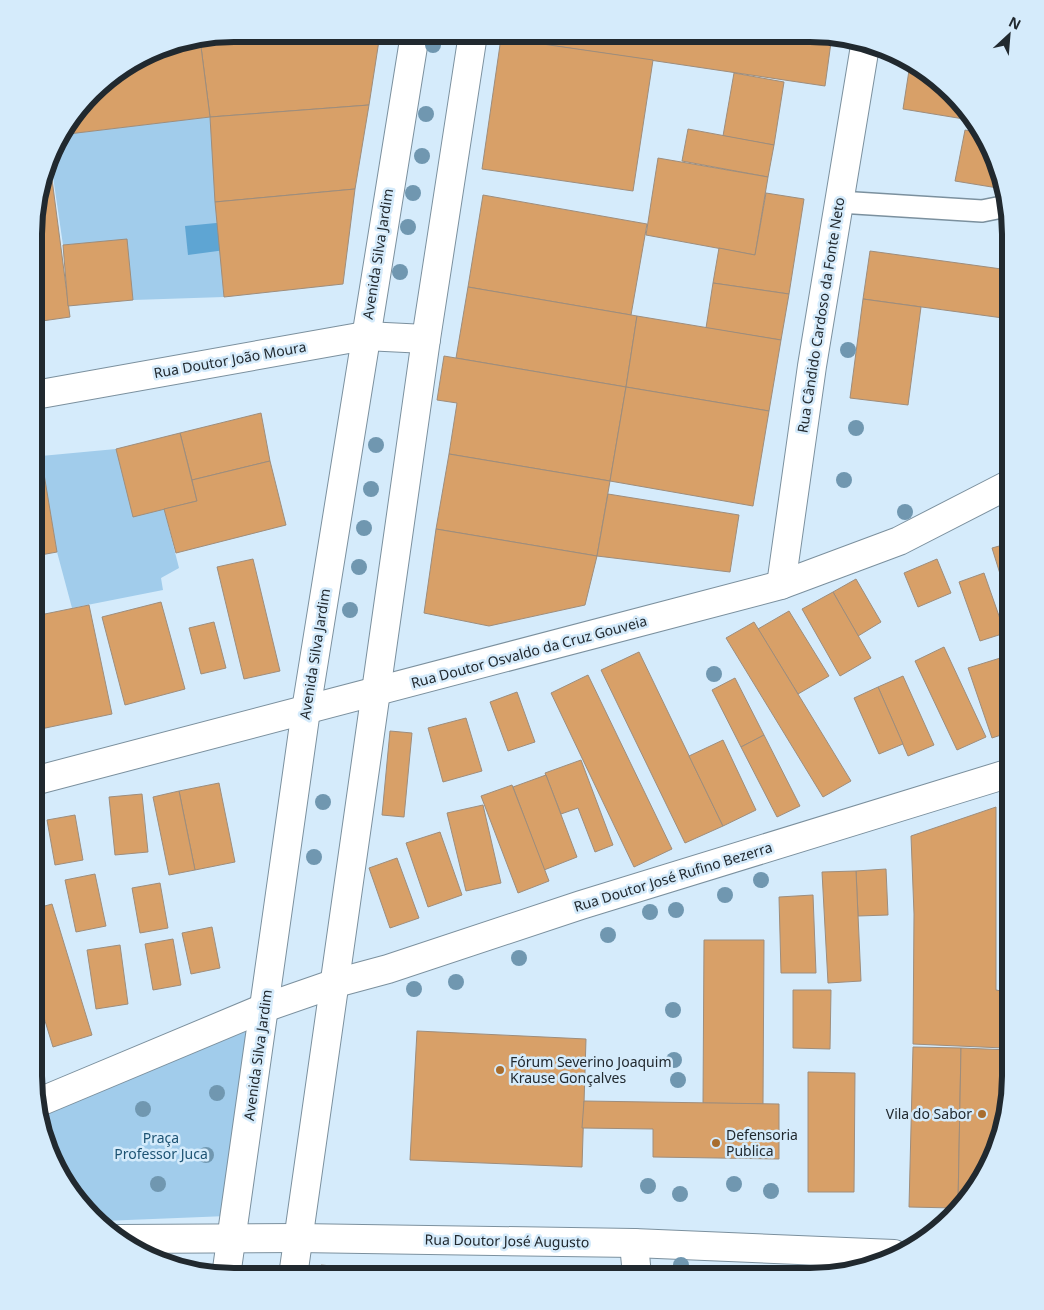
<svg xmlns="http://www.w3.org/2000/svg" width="1044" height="1310" font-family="'Noto Sans',sans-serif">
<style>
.green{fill:#a1cceb}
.water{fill:#5ea5d3}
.building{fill:#d8a068;stroke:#9e8d7c}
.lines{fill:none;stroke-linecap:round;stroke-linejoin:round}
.lane-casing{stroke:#7b909e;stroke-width:24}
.street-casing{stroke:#7b909e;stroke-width:30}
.secondary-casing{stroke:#7b909e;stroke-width:30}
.lane{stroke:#fff;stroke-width:21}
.street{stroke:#fff;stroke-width:28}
.secondary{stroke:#fff;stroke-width:28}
.tree{fill:#7097b0}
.poi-dot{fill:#a86d2e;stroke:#d5ebfb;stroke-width:2}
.labels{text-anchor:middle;stroke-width:5;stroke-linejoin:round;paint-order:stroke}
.street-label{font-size:14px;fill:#21292f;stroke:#d5ebfb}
.poi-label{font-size:14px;fill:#21292f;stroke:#d5ebfb;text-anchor:start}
.park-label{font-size:14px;fill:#1d5373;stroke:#d5ebfb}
.rim{fill:none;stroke:#21292f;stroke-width:6}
</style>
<rect width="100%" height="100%" fill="#d5ebfb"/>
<!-- green -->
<g class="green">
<polygon points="210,117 224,297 133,300 126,240 63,245 51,163 60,135"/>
<polygon points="116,449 133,516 164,509 179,568 161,578 163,590 72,608 57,552 41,456"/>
<polygon points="251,1029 227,1216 103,1221 60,1176 41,1127 39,1117"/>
</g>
<!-- water -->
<polygon class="water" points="237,221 240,248 188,255 185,226"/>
<!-- building -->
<g class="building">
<polygon points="234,34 380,34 369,105 210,117 200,39"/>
<polygon points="501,35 832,35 825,86 501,38"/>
<polygon points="501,38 653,60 633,191 482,169"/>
<polygon points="200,39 210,117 60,135 102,83 170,44"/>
<polygon points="910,64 921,68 970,120 903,109"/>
<polygon points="734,73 784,82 774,145 723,136"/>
<polygon points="369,105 355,189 215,202 210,117"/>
<polygon points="688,129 774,145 768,177 682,161"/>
<polygon points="965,130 984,134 1004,189 955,181"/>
<polygon points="658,158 768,177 755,255 646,235"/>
<polygon points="50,164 70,317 35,322 36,208"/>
<polygon points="355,189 343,284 224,297 215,202"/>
<polygon points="766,193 804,199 789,294 713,283 719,248 755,255"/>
<polygon points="483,195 647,224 631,315 468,287"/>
<polygon points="127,239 133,300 68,306 63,245"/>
<polygon points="870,251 1009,270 1003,318 863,299"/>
<polygon points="713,283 789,294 781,340 706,328"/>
<polygon points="468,287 637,316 626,387 456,358"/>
<polygon points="863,299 921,307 908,405 850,398"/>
<polygon points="637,316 781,340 769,411 626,387"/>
<polygon points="444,356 626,387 610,481 449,454 457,403 437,400"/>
<polygon points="626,387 769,411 753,506 610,481"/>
<polygon points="261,413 270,461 192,480 180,433"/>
<polygon points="180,433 197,501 133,517 116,449"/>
<polygon points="449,454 610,481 597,556 436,529"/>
<polygon points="41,456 57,552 35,556 35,457"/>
<polygon points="270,461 286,525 176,553 164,509 197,501 192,480"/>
<polygon points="608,494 739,515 730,572 597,556"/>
<polygon points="436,529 597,556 585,605 489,626 424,613"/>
<polygon points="1010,543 1010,606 992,548"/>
<polygon points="253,559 280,671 244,679 217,567"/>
<polygon points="937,559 951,593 918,607 904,573"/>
<polygon points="984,573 1005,633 980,641 959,582"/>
<polygon points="856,579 881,622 858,636 833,592"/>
<polygon points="833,592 871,658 840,676 802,609"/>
<polygon points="161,602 185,689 125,705 102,617"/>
<polygon points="89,605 112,714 36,730 35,616"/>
<polygon points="789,611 829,676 798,694 758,629"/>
<polygon points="214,622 226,668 201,674 189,628"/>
<polygon points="754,622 851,781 823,797 726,638"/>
<polygon points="944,647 986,737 957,750 915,661"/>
<polygon points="639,652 723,826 685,843 601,670"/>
<polygon points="1010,655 1010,732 992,738 968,668"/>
<polygon points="588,675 672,849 634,867 551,693"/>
<polygon points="903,676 934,745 908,756 878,687"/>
<polygon points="735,678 764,735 741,747 712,690"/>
<polygon points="878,687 903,744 879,754 854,698"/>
<polygon points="517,692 535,742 508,751 490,702"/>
<polygon points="466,718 482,771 443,782 428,728"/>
<polygon points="390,731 412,733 404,817 382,815"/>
<polygon points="764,735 800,806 777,817 741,747"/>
<polygon points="723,740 756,810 723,826 689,756"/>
<polygon points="581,760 613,845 595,852 578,808 561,814 545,773"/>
<polygon points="546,775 577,857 544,870 513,787"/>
<polygon points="219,783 235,862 195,870 179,791"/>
<polygon points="512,785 549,881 518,893 481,796"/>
<polygon points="179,791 195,870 169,875 153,797"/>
<polygon points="142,794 148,852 115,855 109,797"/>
<polygon points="483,805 501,883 466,891 447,813"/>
<polygon points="996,807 996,990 1006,992 1004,1048 913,1044 914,914 911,836"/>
<polygon points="75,815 83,860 55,865 47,820"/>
<polygon points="440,832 462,895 428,907 406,843"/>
<polygon points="397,858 419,918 390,928 369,868"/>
<polygon points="886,869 888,915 858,916 856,871"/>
<polygon points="856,871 861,981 828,983 822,872"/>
<polygon points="95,874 106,926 76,932 65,880"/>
<polygon points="160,883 168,928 140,933 132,888"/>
<polygon points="813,895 816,973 781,973 779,897"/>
<polygon points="52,904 92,1035 53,1047 34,985 34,909"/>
<polygon points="212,927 220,968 191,974 182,933"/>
<polygon points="173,939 181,985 153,990 145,944"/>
<polygon points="704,940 764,940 763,1104 703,1103"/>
<polygon points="120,945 128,1004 96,1009 87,950"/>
<polygon points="793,990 831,990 830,1049 793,1048"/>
<polygon points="417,1031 586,1039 582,1167 410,1160"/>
<polygon points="913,1047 961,1048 958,1204 954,1208 909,1207"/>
<polygon points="961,1048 1010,1050 1010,1089 1000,1140 977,1187 958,1204"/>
<polygon points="808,1072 855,1073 854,1192 808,1192"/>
<polygon points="584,1101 779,1104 779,1159 653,1157 653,1129 582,1128"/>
<polygon points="321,1265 376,1270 376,1276 320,1276"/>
<polygon points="385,1268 410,1272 410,1276 384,1276"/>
<polygon points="432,1269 461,1270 461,1276 432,1276"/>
</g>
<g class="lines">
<defs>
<polyline id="lane" points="839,202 982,211 1007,206"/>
<g id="street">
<polyline points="35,395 365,336 426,339"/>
<polyline points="781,585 812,366 865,46"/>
<polyline points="34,781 781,585 899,541 1010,484"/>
<polyline points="634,1243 637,1276"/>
</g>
<g id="secondary">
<polyline points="37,1103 264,1008 336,983 388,969 581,905 1010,773"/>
<polyline points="120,1239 298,1238 634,1243 894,1254"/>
<polyline points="226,1276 306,710 415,34"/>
<polyline points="293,1276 426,339 473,34"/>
</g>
</defs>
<!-- lane casing -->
<use href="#lane" class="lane-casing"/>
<!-- street casing -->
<use href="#street" class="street-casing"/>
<!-- secondary casing -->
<use href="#secondary" class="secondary-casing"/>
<!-- lane -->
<use href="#lane" class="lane"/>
<!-- street -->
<use href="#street" class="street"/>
<!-- secondary -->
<use href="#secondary" class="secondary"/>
</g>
<!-- trees -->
<g class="tree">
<circle cx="433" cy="45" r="8"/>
<circle cx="426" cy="114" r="8"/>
<circle cx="422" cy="156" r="8"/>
<circle cx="413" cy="193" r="8"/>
<circle cx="408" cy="227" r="8"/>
<circle cx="400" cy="272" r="8"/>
<circle cx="848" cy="350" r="8"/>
<circle cx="856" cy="428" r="8"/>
<circle cx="376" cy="445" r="8"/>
<circle cx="844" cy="480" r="8"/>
<circle cx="371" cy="489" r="8"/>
<circle cx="905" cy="512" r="8"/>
<circle cx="364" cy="528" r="8"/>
<circle cx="359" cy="567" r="8"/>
<circle cx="350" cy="610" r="8"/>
<circle cx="714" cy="674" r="8"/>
<circle cx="323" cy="802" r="8"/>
<circle cx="314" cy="857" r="8"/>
<circle cx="761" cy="880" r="8"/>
<circle cx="725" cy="895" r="8"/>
<circle cx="676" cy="910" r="8"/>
<circle cx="650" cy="912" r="8"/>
<circle cx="608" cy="935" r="8"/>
<circle cx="519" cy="958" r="8"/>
<circle cx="456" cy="982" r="8"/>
<circle cx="414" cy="989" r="8"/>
<circle cx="673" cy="1010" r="8"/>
<circle cx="674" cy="1060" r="8"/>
<circle cx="678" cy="1080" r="8"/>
<circle cx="217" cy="1093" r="8"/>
<circle cx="143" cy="1109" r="8"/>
<circle cx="206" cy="1155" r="8"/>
<circle cx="158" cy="1184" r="8"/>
<circle cx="734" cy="1184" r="8"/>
<circle cx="648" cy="1186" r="8"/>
<circle cx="771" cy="1191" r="8"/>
<circle cx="680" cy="1194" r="8"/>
<circle cx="681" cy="1265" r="8"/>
</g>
<!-- markers -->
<g class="poi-dot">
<circle cx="500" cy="1070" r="5"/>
<circle cx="982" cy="1114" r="5"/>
<circle cx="716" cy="1143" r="5"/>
</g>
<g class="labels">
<!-- street labels -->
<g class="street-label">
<text transform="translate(378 254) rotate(-81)" y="5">Avenida Silva Jardim</text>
<text transform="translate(821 315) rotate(-81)" y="5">Rua Cândido Cardoso da Fonte Neto</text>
<text transform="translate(230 360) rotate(-10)" y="5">Rua Doutor João Moura</text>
<text transform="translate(529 652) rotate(-15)" y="5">Rua Doutor Osvaldo da Cruz Gouveia</text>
<text transform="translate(315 654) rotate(-81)" y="5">Avenida Silva Jardim</text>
<text transform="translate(673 877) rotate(-17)" y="5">Rua Doutor José Rufino Bezerra</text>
<text transform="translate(258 1055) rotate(-82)" y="5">Avenida Silva Jardim</text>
<text transform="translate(507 1241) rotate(1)" y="5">Rua Doutor José Augusto</text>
</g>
<!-- poi labels -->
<g class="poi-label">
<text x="510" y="1067">Fórum Severino Joaquim<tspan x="510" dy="16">Krause Gonçalves</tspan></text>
<text x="972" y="1119" text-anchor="end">Vila do Sabor</text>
<text x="726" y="1140">Defensoria<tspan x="726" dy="16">Publica</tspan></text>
</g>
<!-- park labels -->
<g class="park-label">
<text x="161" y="1143">Praça<tspan x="161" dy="16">Professor Juca</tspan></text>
</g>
</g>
<!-- crop -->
<path d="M0 0H1044V1310H0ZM234 42H810A192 192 0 0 1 1002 234V1076A192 192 0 0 1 810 1268H234A192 192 0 0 1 42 1076V234A192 192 0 0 1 234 42Z" fill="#d5ebfb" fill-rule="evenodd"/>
<path class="rim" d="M234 42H810A192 192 0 0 1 1002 234V1076A192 192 0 0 1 810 1268H234A192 192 0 0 1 42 1076V234A192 192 0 0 1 234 42Z"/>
<!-- north arrow -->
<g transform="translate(1009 35) rotate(26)" stroke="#d5ebfb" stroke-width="4" paint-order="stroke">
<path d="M0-4L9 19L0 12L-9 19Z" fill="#21292f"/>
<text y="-8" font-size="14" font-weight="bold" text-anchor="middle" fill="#21292f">N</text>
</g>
</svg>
